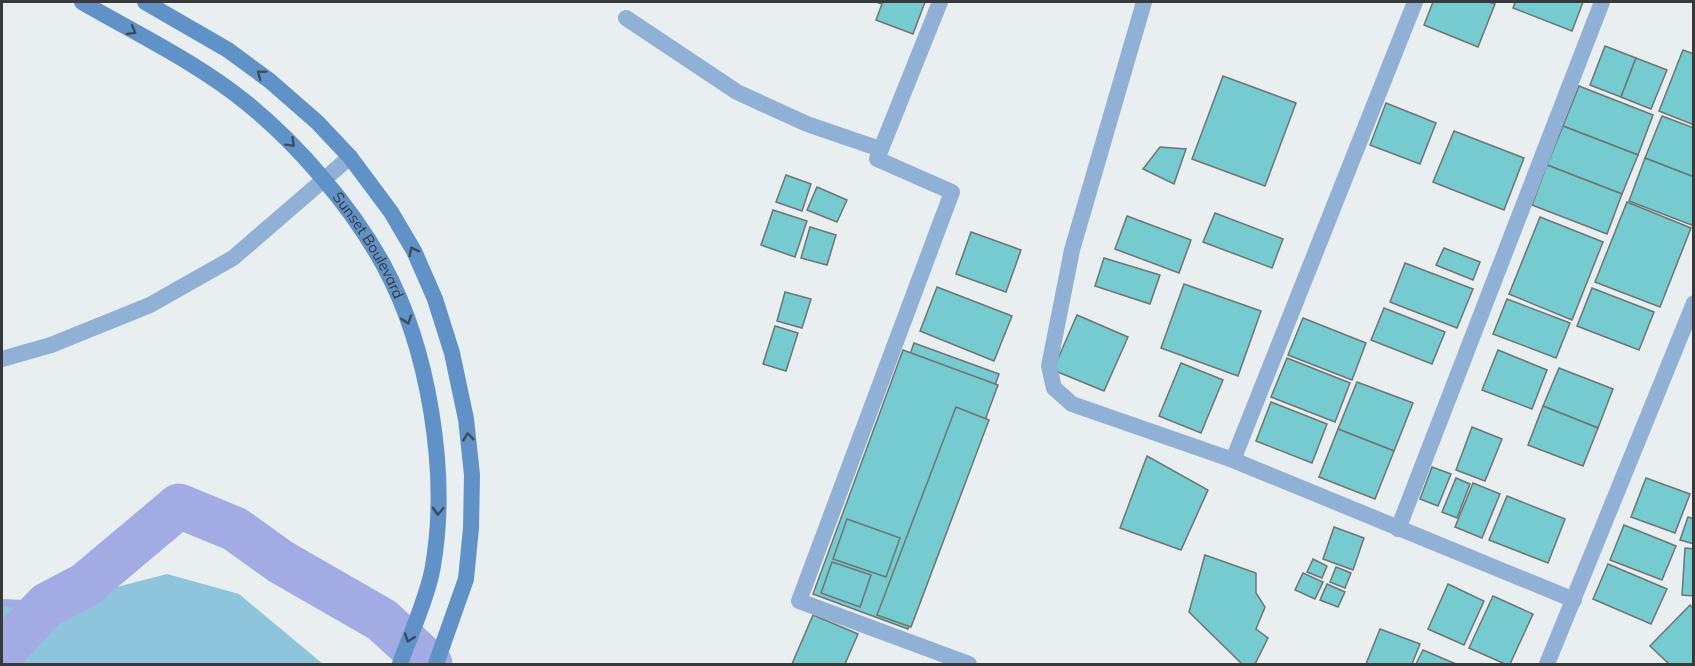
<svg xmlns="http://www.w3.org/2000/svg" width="1695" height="666" font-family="Mulish,sans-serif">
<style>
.green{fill:#8fc5dc}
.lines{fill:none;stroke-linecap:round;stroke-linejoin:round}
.stream{stroke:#a2abe4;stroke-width:8}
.river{stroke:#a2abe4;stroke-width:45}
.building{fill:#75cbcf;stroke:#6f7474;stroke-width:1.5}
.minor{stroke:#90b0d5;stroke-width:16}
.secondary{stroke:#6092c8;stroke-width:16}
.oneway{stroke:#3f4b56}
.labels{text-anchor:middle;stroke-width:4.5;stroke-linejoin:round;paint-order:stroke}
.street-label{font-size:15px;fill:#37393a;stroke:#e9eef0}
</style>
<rect width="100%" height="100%" fill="#e9eef0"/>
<!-- green -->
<polygon class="green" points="167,574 239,594 323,664 2,664 2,603 47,605"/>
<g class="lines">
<!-- stream -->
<polyline class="stream" points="2,603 47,605"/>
<!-- river -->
<polyline class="river" points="2,652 47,605 85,585 179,506 235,529 281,562 382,620 430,664"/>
</g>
<!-- building -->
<g class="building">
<polygon points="876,2 925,2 913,34 876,20 882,4"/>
<polygon points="1433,2 1489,2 1495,4 1478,47 1424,25"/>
<polygon points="1515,2 1583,2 1572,31 1513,8"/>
<polygon points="1605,46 1636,58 1621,97 1590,85"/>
<polygon points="1683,50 1694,54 1694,125 1659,111"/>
<polygon points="1636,58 1667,70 1651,109 1621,97"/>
<polygon points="1223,76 1296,103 1265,186 1192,159"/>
<polygon points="1579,86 1653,115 1638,155 1563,126"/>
<polygon points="1386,103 1436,123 1420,164 1370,145"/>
<polygon points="1662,116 1694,128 1694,177 1645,158"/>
<polygon points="1563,126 1638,155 1622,194 1547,165"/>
<polygon points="1454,131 1524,158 1504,210 1433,182"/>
<polygon points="1160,147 1186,149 1174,184 1143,169"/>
<polygon points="1645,158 1694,177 1694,226 1629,201"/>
<polygon points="1547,165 1622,194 1607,234 1532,205"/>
<polygon points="786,175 811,184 802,211 776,202"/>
<polygon points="817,187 847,200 837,222 807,210"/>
<polygon points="1627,202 1691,228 1660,307 1595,282"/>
<polygon points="773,210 807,221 795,257 761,245"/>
<polygon points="1215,213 1283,239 1272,268 1203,242"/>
<polygon points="1127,216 1191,240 1179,273 1115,249"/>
<polygon points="1540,217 1603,242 1572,320 1509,294"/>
<polygon points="810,227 836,235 827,265 801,258"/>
<polygon points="971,232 1021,250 1006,292 956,274"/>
<polygon points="1444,248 1480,262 1473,280 1436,265"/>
<polygon points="1104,258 1160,275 1150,304 1095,286"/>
<polygon points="1405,263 1473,289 1457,328 1390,302"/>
<polygon points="1184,284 1261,311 1238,376 1161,348"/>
<polygon points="937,287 1012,316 994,361 920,331"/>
<polygon points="1592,288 1654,312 1639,350 1577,326"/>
<polygon points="785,292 811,299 802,328 777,321"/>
<polygon points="1507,299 1570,323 1556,358 1493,334"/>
<polygon points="1384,308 1445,332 1432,364 1371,340"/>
<polygon points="1077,315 1128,337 1104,391 1053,370"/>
<polygon points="1303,318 1366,343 1352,380 1288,355"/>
<polygon points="775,326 798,333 786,371 763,364"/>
<polygon points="914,343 999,374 986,410 901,380"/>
<polygon points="903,350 998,385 908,629 813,594"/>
<polygon points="1498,350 1547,370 1532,409 1482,390"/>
<polygon points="1287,358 1350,383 1335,422 1271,397"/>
<polygon points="1181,363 1223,380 1201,433 1159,416"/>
<polygon points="1559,368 1613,389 1598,428 1543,406"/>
<polygon points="1357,382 1413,403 1394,451 1338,429"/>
<polygon points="1271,402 1327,424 1312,463 1256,441"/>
<polygon points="1543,406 1598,428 1583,466 1528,445"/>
<polygon points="956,407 989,420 911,627 877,615"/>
<polygon points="1472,427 1502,439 1485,481 1456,470"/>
<polygon points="1338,429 1394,451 1375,499 1319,477"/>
<polygon points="1147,456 1208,490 1181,550 1120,528"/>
<polygon points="1432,467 1451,474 1438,506 1420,499"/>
<polygon points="1456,478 1470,484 1457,518 1442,512"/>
<polygon points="1646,478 1690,494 1675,533 1631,517"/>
<polygon points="1473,483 1500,494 1482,538 1455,527"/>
<polygon points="1507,496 1565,519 1548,563 1489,540"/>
<polygon points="1688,517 1694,519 1694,544 1680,540"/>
<polygon points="847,519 900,538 886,577 833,559"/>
<polygon points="1624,525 1676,546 1662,580 1610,560"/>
<polygon points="1334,527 1364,538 1353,570 1323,559"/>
<polygon points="1685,548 1694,549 1694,596 1682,595"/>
<polygon points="1205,555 1256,573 1256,593 1265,607 1256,629 1268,638 1255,664 1242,664 1189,612"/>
<polygon points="1313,559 1327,566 1322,578 1307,572"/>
<polygon points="832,562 871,575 860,607 821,593"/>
<polygon points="1608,564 1667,589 1651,624 1593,599"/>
<polygon points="1336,567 1351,573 1345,588 1330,582"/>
<polygon points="1303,573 1323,582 1315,599 1295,590"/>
<polygon points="1327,584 1345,592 1338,607 1320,600"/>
<polygon points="1448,584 1484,601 1464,645 1428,629"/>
<polygon points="1493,596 1533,614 1510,664 1505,664 1469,648"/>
<polygon points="1690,605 1694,609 1694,664 1669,664 1650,646"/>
<polygon points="813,615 858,634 845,664 792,664"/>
<polygon points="1380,629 1420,644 1412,664 1366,664"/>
<polygon points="1423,650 1456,664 1416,664"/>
</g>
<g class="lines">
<!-- minor -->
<g class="minor">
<polyline points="940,2 877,159 952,192 799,601 969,664"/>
<polyline points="1144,2 1072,250 1049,366 1054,388 1072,404 1233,460 1574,600"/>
<polyline points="626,18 737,92 807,124 880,149"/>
<polyline points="2,359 51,345 150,305 233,258 350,157"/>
<polyline points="1233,460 1415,2"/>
<polyline points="1398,529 1602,2"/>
<polyline points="1547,664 1694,303"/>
</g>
<!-- secondary -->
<g class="secondary">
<path id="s1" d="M82,2c55,32 116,61 166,102 51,42 104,103 136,162 45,83 65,207 49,300 -5,30 -23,69 -33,98"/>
<polyline points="145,2 228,50 270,81 317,122 350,157 391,212 414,251 435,299 452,353 466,419 472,475 471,528 466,579 436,664"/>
</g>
</g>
<!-- one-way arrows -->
<defs><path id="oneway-chevron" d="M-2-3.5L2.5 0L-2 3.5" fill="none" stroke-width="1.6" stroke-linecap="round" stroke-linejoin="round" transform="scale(1.5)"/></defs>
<g class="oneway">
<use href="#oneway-chevron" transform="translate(132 31) rotate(30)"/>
<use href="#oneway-chevron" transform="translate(261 74) rotate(-143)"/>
<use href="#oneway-chevron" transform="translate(291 143) rotate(45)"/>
<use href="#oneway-chevron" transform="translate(413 251) rotate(-117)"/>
<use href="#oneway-chevron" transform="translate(407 320) rotate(72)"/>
<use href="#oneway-chevron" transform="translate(468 437) rotate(-96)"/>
<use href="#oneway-chevron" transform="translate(438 511) rotate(93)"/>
<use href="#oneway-chevron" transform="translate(409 638) rotate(110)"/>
</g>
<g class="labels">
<!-- street labels -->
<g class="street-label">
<text dy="5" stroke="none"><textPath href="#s1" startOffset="382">Sunset Boulevard</textPath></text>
</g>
</g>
<!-- border -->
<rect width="1695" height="666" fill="none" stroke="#37393a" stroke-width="6"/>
</svg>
